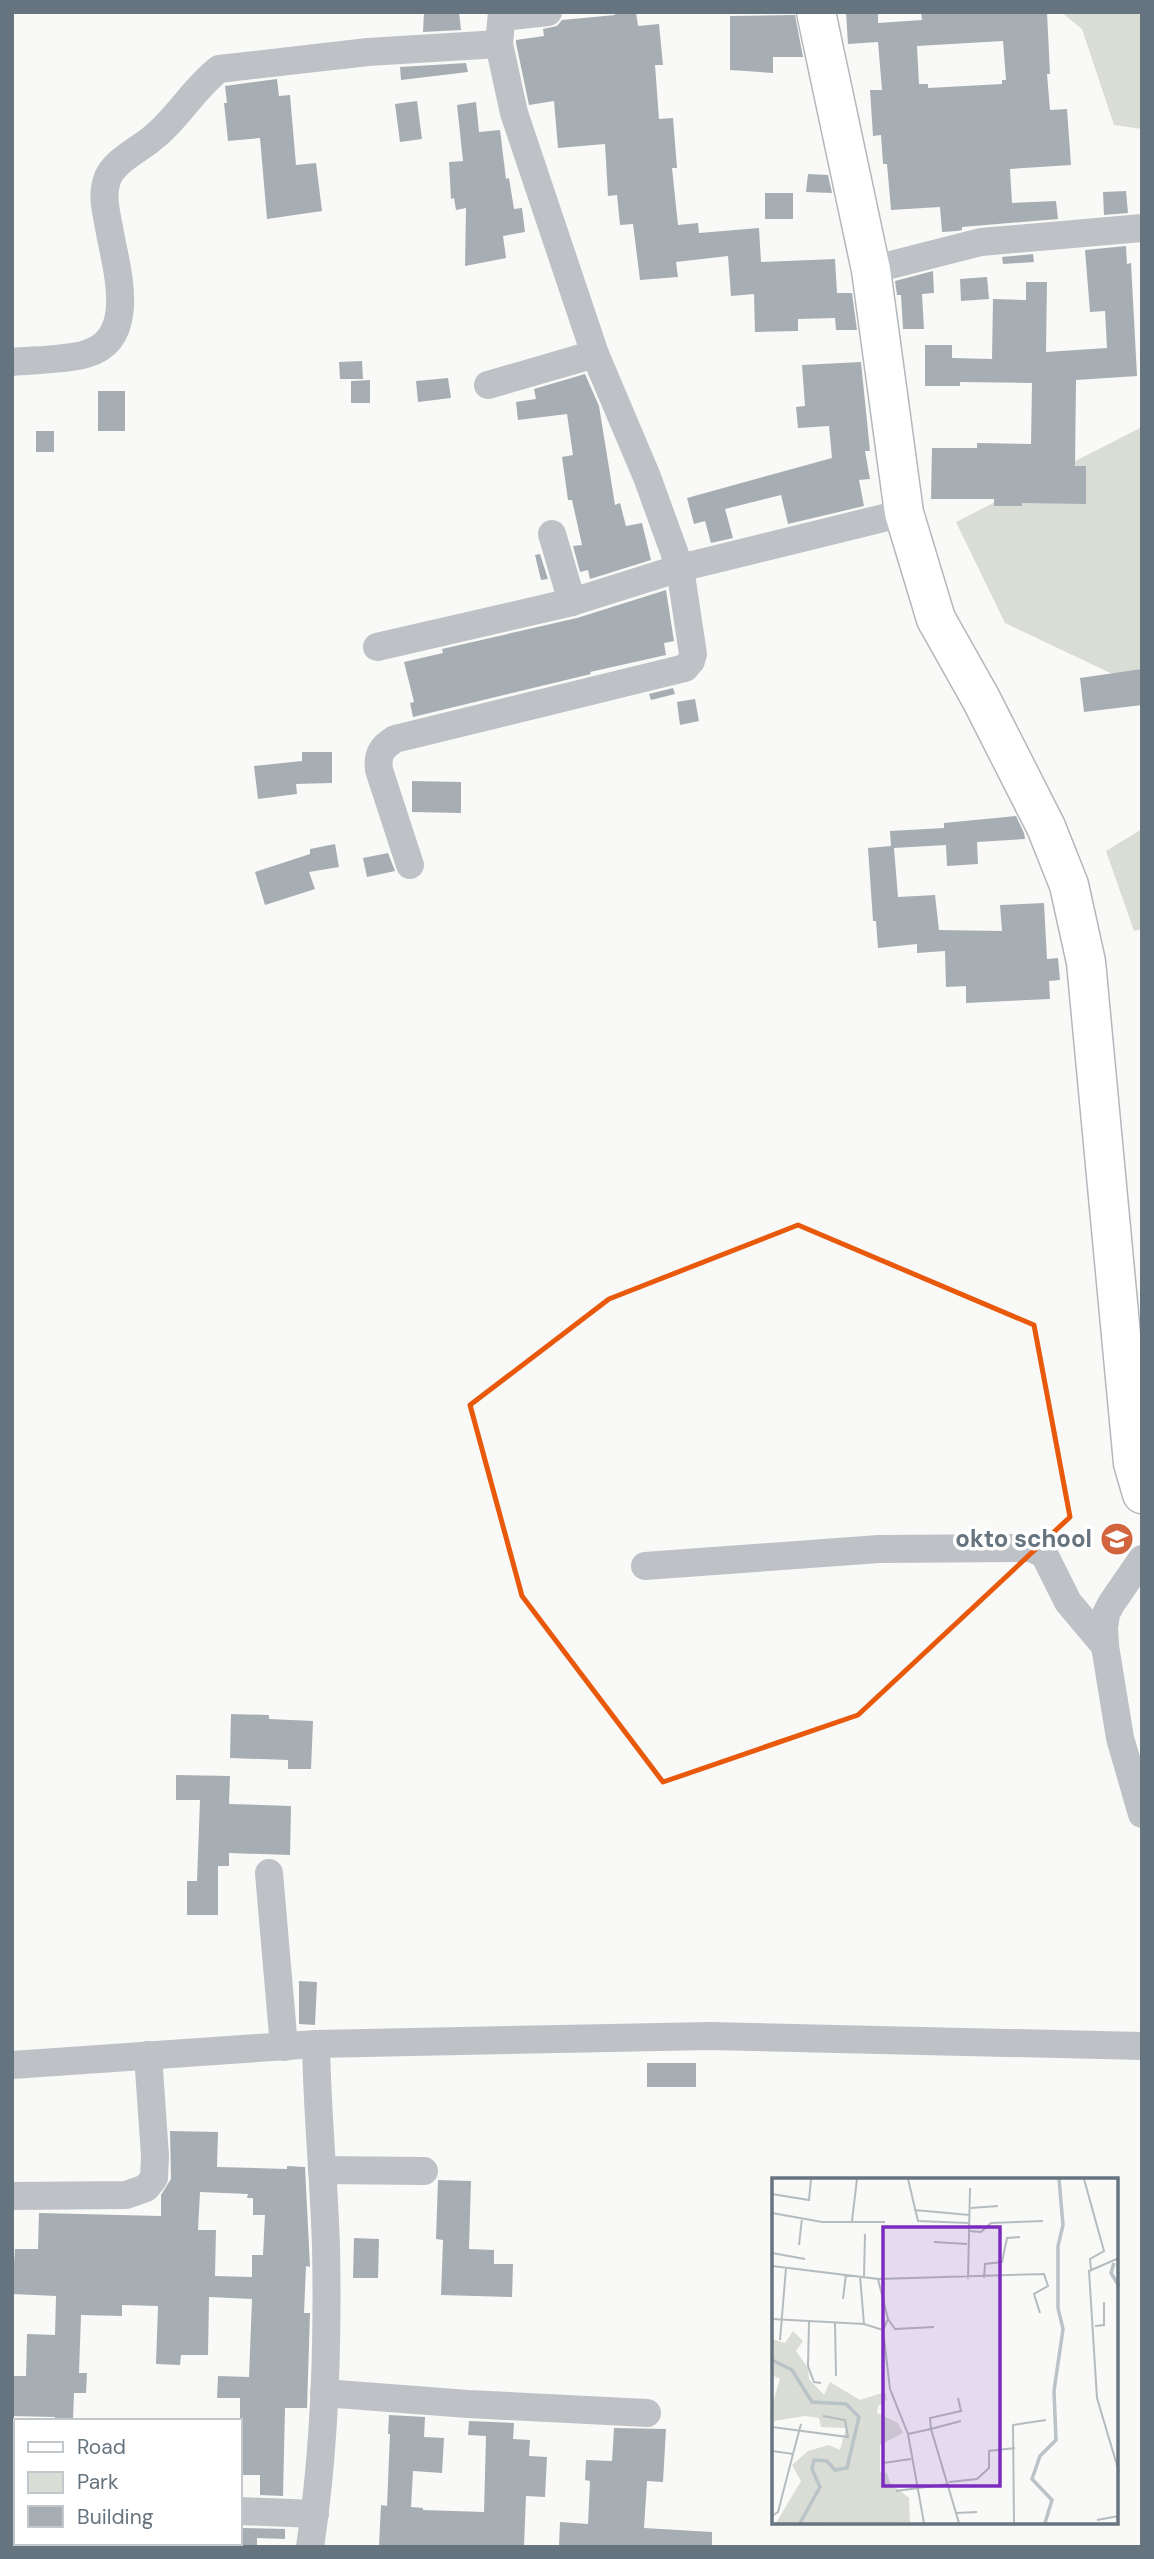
<svg xmlns="http://www.w3.org/2000/svg" width="1154" height="2559" font-family="'DM Sans',sans-serif">
<style>
.green{fill:#d9ddd6}
.building{fill:#a6aeb3;fill-rule:evenodd}
.lines{fill:none;stroke-linecap:round;stroke-linejoin:round}
.secondary-casing{stroke:#b3b8bd;stroke-width:41}
.minor{stroke:#bec2c6;stroke-width:28}
.secondary{stroke:#fff;stroke-width:38}
.marked{fill:none;stroke:#e8590c;stroke-width:5;stroke-linejoin:round}
.labels{text-anchor:middle;stroke-width:7;stroke-linejoin:round;paint-order:stroke}
.poi-label{font-size:24px;font-weight:bold;fill:#66747f;stroke:#fff;text-anchor:end}
.inset-river{fill:none;stroke:#bac3c7;stroke-width:3.5}
.inset-road{fill:none;stroke:#b5bcc0;stroke-width:2}
.view{fill:#7b2cbf;fill-opacity:0.15;stroke:#7b2cbf;stroke-width:3.5}
.inset-edge{fill:none;stroke:#66747f;stroke-width:3.5}
</style>
<rect width="100%" height="100%" fill="#f9f9f7"/>
<!-- green -->
<g class="green">
<polygon points="1061,12 1142,12 1142,129 1114,125 1082,29"/>
<polygon points="1142,427 1142,688 1005,623 956,522"/>
<polygon points="1142,829 1142,929 1134,931 1106,851"/>
</g>
<!-- building -->
<g class="building">
<polygon points="424,12 459,12 461,30 423,32"/>
<polygon points="614,12 636,12 638,26 659,24 663,65 655,65 659,119 673,118 677,168 672,168 678,225 698,223 699,233 759,228 761,262 835,259 837,293 852,293 857,330 836,330 835,318 798,319 798,331 755,332 754,294 731,296 728,256 676,262 678,277 640,280 633,224 620,225 617,195 608,196 605,144 558,148 554,101 529,105 516,43 516,40 544,36 543,29 557,26 562,20 615,15"/>
<path d="M846,12h32v11l44,-3 -1,-8h126l3,62h-3l3,36 17,-1 4,56 -61,4 2,34 44,-2 2,18 -96,8v3l-5,1 -15,1 -2,-25 -49,3 -4,-46h-4l-2,-29 -8,1 -3,-46h12l-4,-48 -30,2zM1003,41l3,39h-4v4l-74,4v-4h-9l-2,-38z"/>
<polygon points="795,15 803,57 773,57 773,73 730,70 730,16"/>
<polygon points="466,63 468,72 401,80 400,67"/>
<polygon points="277,79 279,96 290,95 296,165 316,163 322,211 267,219 260,138 228,141 224,103 227,103 225,86"/>
<polygon points="417,101 422,139 400,142 395,104"/>
<polygon points="476,102 479,132 500,130 506,179 509,178 514,209 522,208 525,232 503,236 506,258 465,266 466,208 456,210 454,198 451,199 449,162 463,161 457,105"/>
<polygon points="808,174 828,175 832,193 806,192"/>
<polygon points="1126,191 1128,213 1104,215 1103,192"/>
<rect x="765" y="193" width="28" height="26"/>
<polygon points="1126,246 1127,264 1131,263 1137,376 1076,380 1075,466 1086,466 1086,504 1022,503 1022,506 994,506 994,499 931,499 932,448 977,448 977,443 1031,444 1032,383 960,382 960,386 925,386 925,345 952,345 952,358 992,359 993,299 1026,300 1026,282 1047,282 1046,352 1107,348 1105,311 1090,312 1085,250"/>
<polygon points="1033,254 1034,262 1003,264 1002,257"/>
<polygon points="933,271 934,293 922,294 924,329 903,329 901,295 897,295 895,281"/>
<polygon points="987,277 989,299 961,301 960,279"/>
<polygon points="362,361 363,379 340,379 339,362"/>
<polygon points="861,362 870,451 865,451 870,479 859,480 864,506 788,524 781,495 725,509 733,538 711,543 705,521 694,524 687,498 832,458 829,426 798,428 796,407 805,406 802,365"/>
<polygon points="585,374 599,406 615,505 620,503 626,526 642,523 651,560 590,579 588,570 580,572 573,546 582,545 572,500 568,500 562,457 573,455 567,414 518,420 516,402 536,399 534,389"/>
<polygon points="448,378 451,398 418,402 416,381"/>
<polygon points="370,380 370,403 351,403 351,381"/>
<rect x="98" y="391" width="27" height="40"/>
<rect x="36" y="431" width="18" height="21"/>
<polygon points="540,554 548,579 541,580 535,555"/>
<polygon points="666,590 674,641 664,643 666,655 590,672 591,674 413,717 410,703 414,702 404,662 443,653 442,649 577,618"/>
<polygon points="1142,669 1142,705 1084,712 1080,678"/>
<polygon points="673,688 675,694 651,700 649,694"/>
<polygon points="695,699 699,721 680,725 677,702"/>
<polygon points="302,752 332,752 332,783 296,784 297,794 258,799 254,766 302,761"/>
<polygon points="412,781 461,782 461,813 412,812"/>
<polygon points="1016,816 1024,833 1025,839 977,842 978,864 947,866 946,845 894,848 898,897 935,895 939,930 1002,931 1000,905 1044,903 1047,959 1058,958 1060,980 1049,981 1050,999 966,1003 966,986 946,987 945,951 917,953 917,944 878,948 876,921 873,921 868,848 891,846 890,831 944,828 944,823"/>
<polygon points="335,844 339,867 309,872 315,889 265,905 255,872 310,854 310,849"/>
<polygon points="388,853 395,871 367,877 363,858"/>
<polygon points="231,1714 269,1715 269,1719 313,1721 311,1769 288,1769 288,1760 230,1758"/>
<polygon points="176,1775 230,1776 229,1804 291,1806 290,1855 229,1853 229,1866 218,1866 218,1915 187,1915 187,1881 197,1881 200,1800 176,1800"/>
<polygon points="299,1981 317,1982 315,2025 299,2024"/>
<rect x="647" y="2063" width="49" height="24"/>
<path d="M170,2131l48,1 -1,35 70,2v-3l18,1 5,100 -4,-1 -2,47h6l-3,95h-22l-2,88 -23,-1v-20h-17v-22l-3,-1v-54h-23l1,-22 31,1 3,-78 -43,-2 -1,58h-27l-1,10 -24,-1 2,-58 -36,-1v11l-41,-1 -2,58h8l-1,20h-12l-1,27h-18v-3l-43,-1 1,-40h13l1,-42 28,1 1,-39 -44,-2 3,-45h23l1,-36 122,3v-21l10,-16zM200,2192l48,2 -1,4h6v17h12l-2,40h-11v22l-37,-1 1,-46h-18z"/>
<polygon points="438,2180 471,2181 469,2249 494,2250 494,2264 513,2264 512,2297 441,2295 443,2240 436,2239"/>
<polygon points="354,2238 379,2239 378,2278 353,2278"/>
<polygon points="389,2415 425,2417 424,2437 444,2438 442,2473 413,2471 411,2507 423,2508 423,2510 484,2512 486,2436 468,2435 469,2421 514,2423 513,2439 530,2440 529,2456 547,2457 545,2497 526,2496 524,2547 379,2546 381,2505 387,2506 390,2434 388,2434"/>
<polygon points="614,2428 666,2429 663,2482 647,2481 644,2528 712,2532 712,2547 559,2547 560,2522 588,2524 590,2481 585,2480 586,2460 612,2461"/>
<polygon points="240,2528 285,2529 285,2539 257,2538 257,2547 240,2547"/>
</g>
<g class="lines">
<defs>
<polyline id="secondary" points="816,12 871,270 904,513 936,619 981,699 1046,827 1069,885 1086,962 1133,1463 1142,1494"/>
</defs>
<!-- secondary casing -->
<use href="#secondary" class="secondary-casing"/>
<!-- minor -->
<g class="minor">
<polyline points="502,12 499,44 514,113 595,354 647,477 680,568 904,513"/>
<polyline points="503,17 548,12"/>
<polyline points="871,270 981,242 1142,228"/>
<path d="M12,362c21,-2 55,-2 74,-8 52,-15 31,-83 24,-121 -3,-18 -9,-36 -3,-53 5,-17 29,-29 42,-39 29,-22 42,-50 70,-72l149,-17 131,-8"/>
<polyline points="488,385 595,354"/>
<polyline points="552,534 572,602"/>
<path d="M377,647l195,-45 108,-34 13,86 -2,7 -6,7 -290,71c-13,8 -18,15 -16,31l31,95"/>
<polyline points="1142,1559 1111,1604 1106,1614 1104,1627 1105,1646 1120,1738 1142,1814"/>
<polyline points="645,1566 879,1549 1031,1548 1044,1554 1068,1602 1105,1646"/>
<polyline points="269,1873 284,2047"/>
<polyline points="12,2065 316,2044 710,2036 1142,2046"/>
<polyline points="322,2170 424,2171"/>
<polyline points="12,2196 126,2195 146,2188 154,2178 155,2156 148,2055"/>
<polyline points="324,2393 468,2404 647,2413"/>
<polyline points="240,2511 315,2514"/>
<polyline points="165,2547 166,2543"/>
<path d="M310,2547c15,-98 18,-201 16,-300 -2,-68 -9,-135 -10,-203"/>
</g>
<!-- secondary -->
<use href="#secondary" class="secondary"/>
</g>
<!-- marked area -->
<path class="marked" d="M798,1225l236,100 36,192 -212,198 -195,67 -141,-186 -52,-191 139,-106z"/>
<!-- icons -->
<defs>
<symbol id="school-disc" viewBox="-11 -11 22 22"><circle r="9.5" fill="#d2643e" stroke="#fff"/><path d="M0-5L7-2L0 1L-7-2ZM-4 1L0 2.5L4 1V4Q0 6-4 4Z" fill="#fff"/></symbol>
</defs>
<g fill-rule="evenodd">
<use href="#school-disc" x="1098" y="1520" width="38" height="38"/>
</g>
<g class="labels">
<!-- poi labels -->
<g class="poi-label">
<text x="1092" y="1547">okto school</text>
</g>
</g>
<!-- overview -->
<g transform="translate(772 2178)">
<rect width="346" height="346" fill="#f9f9f7"/>
<path d="M21,153l10,10 -7,10 12,17 1,11 15,16 6,-13 30,18 25,-8 2,8 -9,6 -1,7 21,10 5,10 -23,12v27l7,1 3,10 19,15 1,24 -134,1 25,-42 -9,-16 16,-14 21,-6 11,5 6,-22 -25,-1 -2,-9 -14,-2 -31,5 -1,-19 7,-23 -8,-4v-36l13,4z" fill="#d9ddd6"/>
<path class="inset-river" d="M342,85l-3,10 8,13M0,182l20,10 20,32 34,2 13,13 -12,51 -12,2 -8,-9 -13,-1 -2,9 8,18 -20,36M273,345l7,-23 -20,-21 8,-23 16,-16 -2,-49 9,-62 -5,-21v-62l5,-21 -4,-46"/>
<path class="inset-road" d="M136,1l10,42 51,2M312,1l20,72 -14,8 1,10M0,16l37,6 2,-21M199,30l27,-2M142,32l56,5M0,35l50,9h63M80,43l5,-42M196,53l13,1 10,-9 52,-2M162,64l33,2M27,67l3,-27M0,75l33,6M347,80l-30,13 8,127 22,74M0,88l106,13 10,40 -5,11M88,98l4,48M92,98l1,-42M212,100l1,-14 17,-2 5,-24 13,-1M106,101l166,-5 4,12 -14,8 6,19M196,101l2,-91M71,121l3,-25M0,141l92,5 19,6 7,59 18,45 16,89M116,141l7,10 39,-2M37,144l-1,44 6,16 7,1M63,145l1,53M323,148l9,-1v-23M8,162l6,-72M186,220l3,13 -31,7 1,11 30,-8M0,249l76,10 -3,-17 -22,-4M136,256l23,-5 28,94M0,273l21,3 8,-30M111,285l28,-4M177,304l28,-3 12,-11v-17l26,-3M124,313l53,-7M184,335l21,-1M0,338l6,-4 15,-58M325,342l22,-4M242,345l-1,-98 33,-5"/>
<path class="view" d="M111,49h117v259h-117z"/>
<rect width="346" height="346" class="inset-edge"/>
</g>
<!-- border -->
<rect width="1154" height="2559" fill="none" stroke="#66747f" stroke-width="28"/>
<!-- legend -->
<rect x="14" y="2419" width="228" height="126" fill="#ffffff" stroke="#c2c7cc" stroke-width="2"/>
<rect x="28" y="2442" width="35" height="10" fill="#ffffff" stroke="#c2c7cc" stroke-width="2"/>
<text x="77" y="2454" font-size="21" fill="#66747f">Road</text>
<rect x="28" y="2472" width="35" height="21" fill="#d9ddd6" stroke="#c2c7cc" stroke-width="2"/>
<text x="77" y="2489" font-size="21" fill="#66747f">Park</text>
<rect x="28" y="2506" width="35" height="21" fill="#a6aeb3" stroke="#c2c7cc" stroke-width="2"/>
<text x="77" y="2524" font-size="21" fill="#66747f">Building</text>
</svg>
